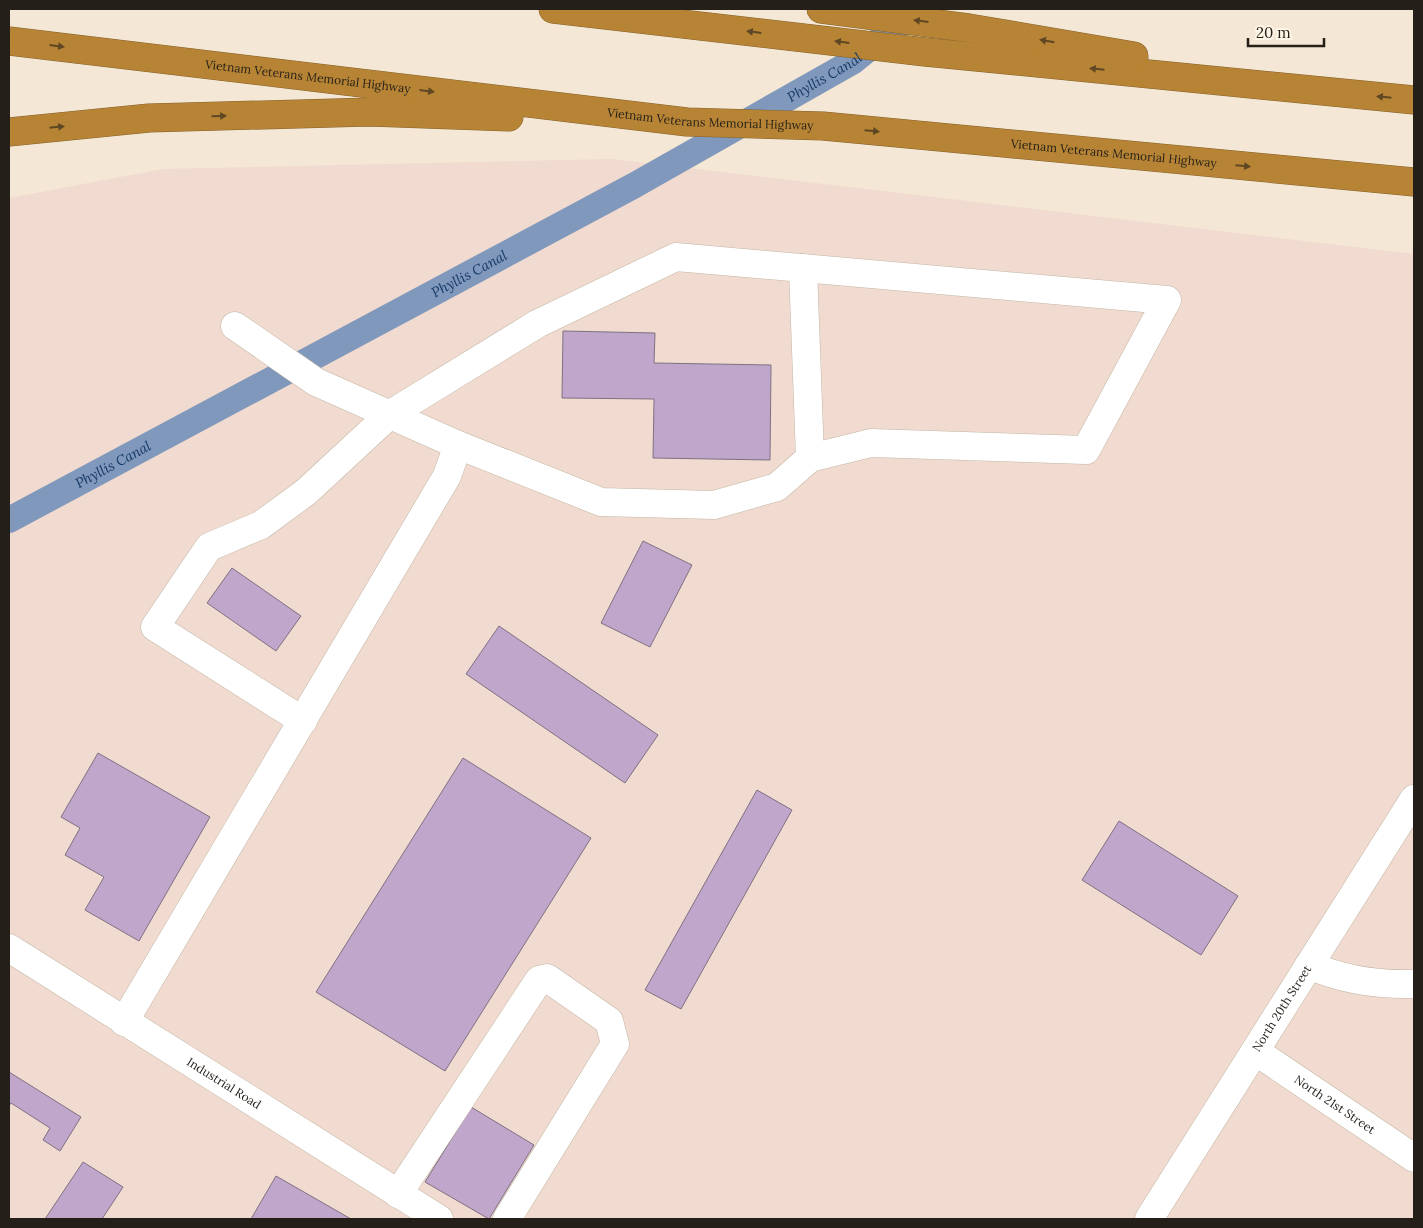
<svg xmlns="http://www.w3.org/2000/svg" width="1423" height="1228" font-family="Lora,serif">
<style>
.industrial{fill:#f1dacf}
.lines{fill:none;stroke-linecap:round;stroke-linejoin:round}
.canal{stroke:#7f98bb;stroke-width:26}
.building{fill:#c1a6cb;stroke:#7d7181}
.minor-casing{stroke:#c3b7a5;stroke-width:29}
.highway-casing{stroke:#84612b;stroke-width:29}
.minor{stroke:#fff;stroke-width:28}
.highway{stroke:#b78435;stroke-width:28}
.oneway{fill:#5f4724}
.labels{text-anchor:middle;stroke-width:4;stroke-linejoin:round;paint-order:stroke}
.street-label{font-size:12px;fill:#241f19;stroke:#fff5e6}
.water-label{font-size:14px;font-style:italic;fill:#163966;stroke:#fff5e6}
</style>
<rect width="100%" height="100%" fill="#f4e7d5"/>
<!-- industrial -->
<polygon class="industrial" points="612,159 1414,254 1414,1219 9,1219 9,198 163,169"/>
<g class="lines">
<!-- canal -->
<path class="canal" id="s1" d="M9,520l626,-335 217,-123 66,-53"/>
</g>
<!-- building -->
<g class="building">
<polygon points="563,331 655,333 654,363 771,365 770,460 653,458 654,399 562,398"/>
<polygon points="643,541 692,565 650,647 601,623"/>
<polygon points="232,568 301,616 276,651 207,603"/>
<polygon points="499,626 658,735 625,783 466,674"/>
<polygon points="98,753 210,817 139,941 85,910 104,877 65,855 80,828 61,817"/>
<polygon points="463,758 591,838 445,1071 316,992"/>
<polygon points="757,790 792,810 681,1009 645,990"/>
<polygon points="1119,821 1238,896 1201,955 1082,880"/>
<polygon points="9,1072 81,1117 60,1151 43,1140 50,1128 11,1103 9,1106"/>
<polygon points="471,1107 534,1145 489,1219 425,1182"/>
<polygon points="83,1162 123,1187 102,1219 45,1219"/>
<polygon points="276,1176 351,1219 251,1219"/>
</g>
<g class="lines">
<defs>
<g id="minor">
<polyline points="803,268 810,458"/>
<polyline points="303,721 155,627 209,547 261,525 306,492 389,415 537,324 676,257 1167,300 1086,450 871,443 810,458 777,487 714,505 601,502 458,445"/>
<path id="s2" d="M9,948l430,271"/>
<path d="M1309,965c34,15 68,20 105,19"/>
<polyline points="124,1022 447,476 458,445 316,382 235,326"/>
<path id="s3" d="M1255,1051l159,107"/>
<polyline points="398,1194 539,980 547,978 609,1021 615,1044 507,1219"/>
<path id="s4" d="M1149,1219l265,-420"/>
</g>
<g id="highway">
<polyline points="553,9 925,52 1414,100"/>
<polyline points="821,9 969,28 1134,56"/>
<path id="s5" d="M9,41l678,81 136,4 591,56"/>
<polyline points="9,132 149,118 369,112 509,117"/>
</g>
</defs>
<!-- minor casing -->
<use href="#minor" class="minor-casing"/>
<!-- highway casing -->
<use href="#highway" class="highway-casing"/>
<!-- minor -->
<use href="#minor" class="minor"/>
<!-- highway -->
<use href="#highway" class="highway"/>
</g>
<!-- one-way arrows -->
<defs><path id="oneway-solid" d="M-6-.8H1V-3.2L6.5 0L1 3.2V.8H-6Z" transform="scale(1.25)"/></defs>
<g class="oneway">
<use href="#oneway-solid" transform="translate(921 21) rotate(-173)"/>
<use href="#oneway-solid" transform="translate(754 32) rotate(-173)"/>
<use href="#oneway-solid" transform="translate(1047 41) rotate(-170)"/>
<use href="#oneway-solid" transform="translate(842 42) rotate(-173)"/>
<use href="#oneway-solid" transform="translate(57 46) rotate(7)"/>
<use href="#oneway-solid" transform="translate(1097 69) rotate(-174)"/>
<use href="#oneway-solid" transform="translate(427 91) rotate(7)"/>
<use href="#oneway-solid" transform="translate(1384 97) rotate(-174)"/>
<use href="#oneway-solid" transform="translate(219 116) rotate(-2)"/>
<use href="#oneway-solid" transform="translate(57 127) rotate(-6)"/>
<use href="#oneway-solid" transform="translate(872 131) rotate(5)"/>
<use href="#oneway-solid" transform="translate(1243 166) rotate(5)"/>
</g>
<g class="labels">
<!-- street labels -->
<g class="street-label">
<text dy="4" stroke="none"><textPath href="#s5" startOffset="301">Vietnam Veterans Memorial Highway</textPath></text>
<text dy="4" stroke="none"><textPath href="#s5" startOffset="706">Vietnam Veterans Memorial Highway</textPath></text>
<text dy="4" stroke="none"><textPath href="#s5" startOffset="1111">Vietnam Veterans Memorial Highway</textPath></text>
<text dy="4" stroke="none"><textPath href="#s4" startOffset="249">North 20th Street</textPath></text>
<text dy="4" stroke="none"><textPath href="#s2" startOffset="254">Industrial Road</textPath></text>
<text dy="4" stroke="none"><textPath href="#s3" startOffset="96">North 21st Street</textPath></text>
</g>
<!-- water labels -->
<g class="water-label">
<text dy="5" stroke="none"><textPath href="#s1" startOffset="928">Phyllis Canal</textPath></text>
<text dy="5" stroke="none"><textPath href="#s1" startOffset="522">Phyllis Canal</textPath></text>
<text dy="5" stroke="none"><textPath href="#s1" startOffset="118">Phyllis Canal</textPath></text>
</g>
</g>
<!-- border -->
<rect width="1423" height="1228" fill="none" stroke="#241f19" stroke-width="20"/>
<!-- scale -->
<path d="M1248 38v8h76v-8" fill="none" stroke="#241f19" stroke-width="2.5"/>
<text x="1256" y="38" font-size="15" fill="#241f19" stroke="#fff5e6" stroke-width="4" paint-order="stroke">20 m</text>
</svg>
